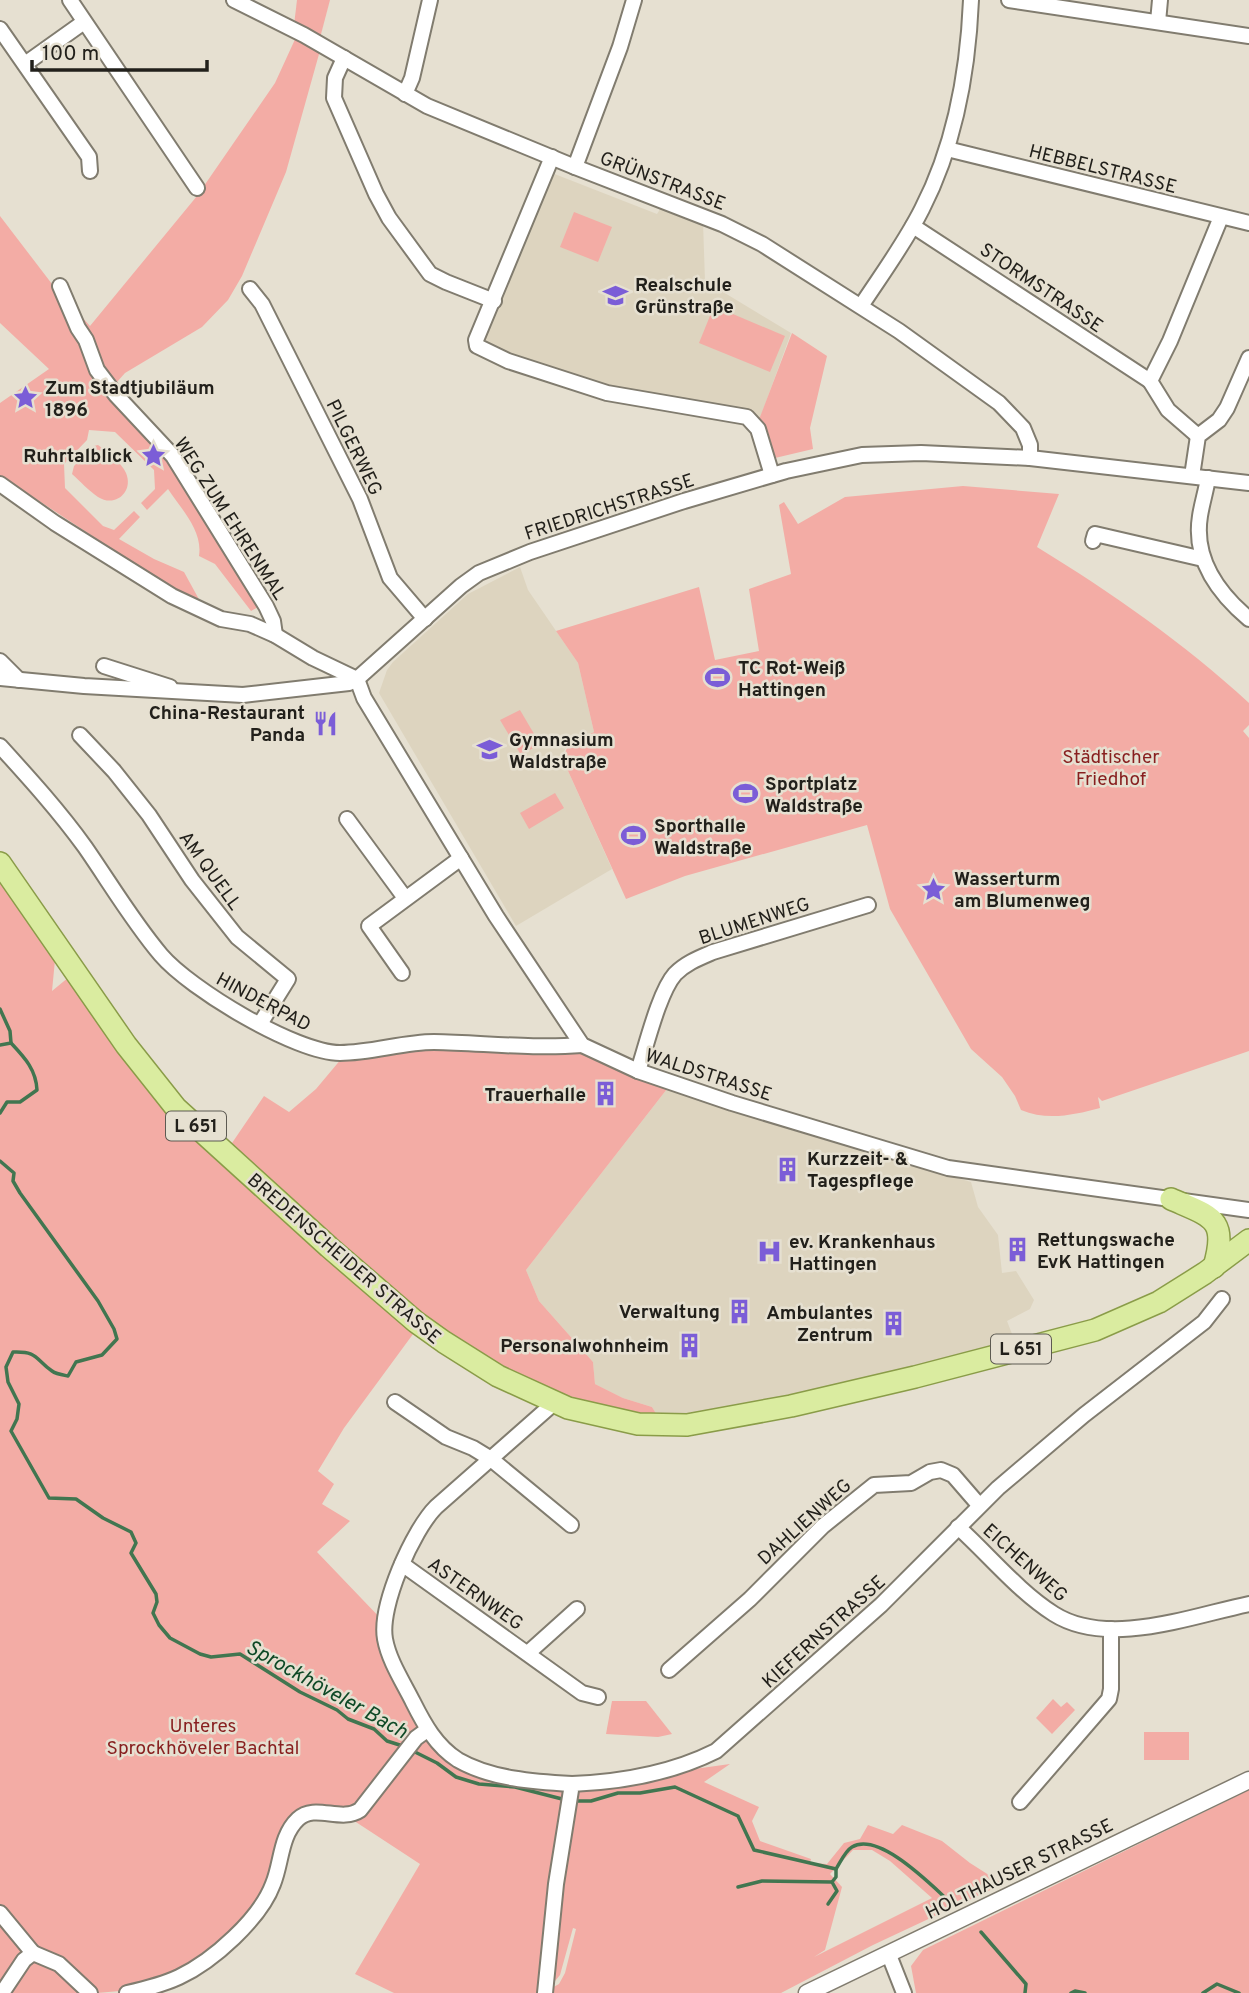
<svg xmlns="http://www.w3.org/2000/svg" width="1249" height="1993" font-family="Overpass,sans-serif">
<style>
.built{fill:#ddd4bf}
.green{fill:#f3aca5;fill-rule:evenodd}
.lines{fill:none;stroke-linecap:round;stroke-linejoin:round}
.stream{stroke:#417650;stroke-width:3.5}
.minor-casing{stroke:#817c6f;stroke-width:18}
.tertiary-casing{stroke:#817c6f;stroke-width:19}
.primary-casing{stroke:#8a9c48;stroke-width:24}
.minor{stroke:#fff;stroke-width:14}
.tertiary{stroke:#fff;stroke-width:16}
.primary{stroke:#daeca0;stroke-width:21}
.labels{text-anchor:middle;stroke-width:5;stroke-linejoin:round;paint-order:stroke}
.shield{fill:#e6e0d1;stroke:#5d5a52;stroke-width:2}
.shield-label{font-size:18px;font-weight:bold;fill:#22201b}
.street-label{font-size:19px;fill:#22201b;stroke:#e6e0d1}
.poi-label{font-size:19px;font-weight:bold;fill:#22201b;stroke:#e6e0d1;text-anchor:start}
.park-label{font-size:19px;fill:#881f1f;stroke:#e6e0d1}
.water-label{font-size:21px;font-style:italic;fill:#0e4926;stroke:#e6e0d1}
</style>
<rect width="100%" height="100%" fill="#e6e0d1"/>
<!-- built -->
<g class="built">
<polygon points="552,173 657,214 662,206 703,222 705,281 791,333 759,421 607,389 481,344"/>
<polygon points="520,567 528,590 578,663 594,732 567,746 563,753 564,762 612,869 516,926 379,693 387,670 393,662 468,594"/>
<polygon points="667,1089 798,1132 971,1182 978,1207 998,1235 1002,1273 1016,1271 1034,1300 1030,1309 1007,1321 1012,1334 1012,1344 810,1395 660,1420 652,1407 623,1398 595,1384 593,1362 539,1301 526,1270"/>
</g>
<!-- green -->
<g class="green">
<polygon points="297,0 330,0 320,38 294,25"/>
<path d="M297,35l24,12 -35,125 -44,104 -14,24 -26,27 -77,46 -16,18 58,61 95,153 -11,6 -36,-47 -16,-8c4,-25 -17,-46 -31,-67l-21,21 -6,-7 14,-14 -1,-19 -39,-38 -26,-2 -2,10 -23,24 1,24 38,38 11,4 20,-19 6,6 -21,22 35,20 30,13 17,31 -27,-13 -165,-109 -9,-3v-75l49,-34 -49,-46v-107l52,68 38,42 107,-130 78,-113z"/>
<polygon points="574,212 612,227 598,262 560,247"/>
<polygon points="714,306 785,336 770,372 699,343"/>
<polygon points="792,333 827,356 810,428 813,449 775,458 758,418 760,417"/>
<path d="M98,445c9,7 24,18 28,28 8,19 -11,35 -28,24 -9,-6 -18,-16 -26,-23l2,-8 20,-20z"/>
<path d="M963,486l96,8 -22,53c75,46 147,96 212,156v22l-6,6 6,7v313l-147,50 -4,-4 2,11c-26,7 -53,13 -79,2l-6,-14 -13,-19 -31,-28 -81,-140 -23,-84 -182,51 -59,23 -62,-137c-2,-19 16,-22 30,-30l-16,-69 -22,-32 143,-44 16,73 44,-9 -10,-62 42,-15 -12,-69 5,-3 14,22 47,-27z"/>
<polygon points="520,710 540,744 521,755 500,720"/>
<polygon points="555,793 564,808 529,829 520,813"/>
<path d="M0,873l55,87 -3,31 17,-14 50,71 297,282 -72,98 -26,43 16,13 -12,20 28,17 -33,31 67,70 41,113 10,10 74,33 135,-2 86,-12 -26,18 55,25 -7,14 8,20 51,18 -1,4 17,1 17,-21 16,-4 8,-14 25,9 9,-9 40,16 28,22 33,21 -130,61 -92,48h-233v-3l11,-6 6,-11 11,-44 -3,-1 -13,47 -5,6 -16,12h-145l-39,-19 65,-110 -84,-55 -33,6 -41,87 -68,65 -63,23 -34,3 -61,-44 -36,-42zM853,1850h19l18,11 42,37 -118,59 11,-7 17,-63 -12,-13z"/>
<polygon points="429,1045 573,1049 667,1089 526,1270 539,1301 593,1362 595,1384 623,1398 652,1407 660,1420 639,1420 526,1384 430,1323 280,1194 232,1143 264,1096 289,1112 316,1089 342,1058"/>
<polygon points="1053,1699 1061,1707 1067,1702 1075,1710 1052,1734 1036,1718"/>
<polygon points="612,1701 646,1701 672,1734 658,1737 606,1734"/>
<rect x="1144" y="1732" width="45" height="28"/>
<polygon points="1249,1790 1249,1993 916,1993 911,1966 923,1950"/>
<polygon points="0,1917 26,1951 0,1988"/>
<polygon points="39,1957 88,1993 5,1993 26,1962"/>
</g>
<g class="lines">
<!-- stream -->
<g class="stream">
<polyline points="0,1009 10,1031 11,1043"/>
<path d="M0,1045l11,-2c13,14 25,26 26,47l-17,12h-13l-7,11"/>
<path d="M0,1161l14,12 -1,8 7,12 78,108 16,28 3,10 -15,16 -26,7 -8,14c-5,-1 -12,-2 -16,-5 -17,-12 -14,-20 -39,-19l-7,15 2,15 11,22 -2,15 -6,12 38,67 27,1 27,19 28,14 5,11 -5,10 25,41 1,8 -4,11 6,12 11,13 30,16 11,3 29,-3 60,38 37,18 11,9 26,10 13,12 19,6"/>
<polyline points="413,1751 437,1763 456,1777 479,1784 515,1787 566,1800"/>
<path d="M574,1801h17l27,-8h22l35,-6 63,29 16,34 82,19c4,-6 9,-18 16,-22 27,-16 79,38 98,55"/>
<polyline points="738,1887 762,1881 832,1882"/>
<polyline points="828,1904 837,1891 832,1882 836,1877 836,1869"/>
<polyline points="981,1932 1026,1984 1025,1993"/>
<polyline points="1071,1993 1075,1991 1085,1993"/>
<polyline points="1203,1993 1217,1984 1239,1993"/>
</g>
<defs>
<g id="minor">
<polyline points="70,0 197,188"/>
<polyline points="234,0 304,35 427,106 575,167 722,224 762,244 899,331 999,403 1023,428 1030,445 1030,458"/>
<polyline points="1009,0 1249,36"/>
<polyline points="1158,22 1160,0"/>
<polyline points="0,29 89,157 90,171"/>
<polyline points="344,58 335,78 334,98 376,194 389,218 430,274 446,282 494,301"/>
<polyline points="25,64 84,22"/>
<polyline points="405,94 412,78 430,0"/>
<polyline points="947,149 1249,223"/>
<polyline points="552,157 476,340 477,346 508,361 607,393 747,417 758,429 772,475"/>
<polyline points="575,167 620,47 634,0"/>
<polyline points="913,226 1150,381"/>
<polyline points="60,286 78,328 86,340 97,370 116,395 173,456 266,606 273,621 275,635"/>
<polyline points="250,289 262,304 360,499 390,578 425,619"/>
<path d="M861,306c21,-32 44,-63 61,-97 33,-64 46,-137 49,-209"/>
<polyline points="1198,436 1168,410 1150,381 1170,341 1221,217"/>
<polyline points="1192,476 1198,436 1219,420 1227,408 1249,358"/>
<path d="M1208,478c-2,13 -6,25 -8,38 -7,43 18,77 49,103"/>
<polyline points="0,484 55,523 172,596 221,619 250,624 275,635 313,658 357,679"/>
<polyline points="1093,541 1095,534 1203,559"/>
<polyline points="0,661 19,680"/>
<polyline points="104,666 170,687"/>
<polyline points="0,678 84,686 243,695 349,683 357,679 461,586 479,573 530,552 684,501 786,471 862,455 921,453 1030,458 1249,483"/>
<polyline points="357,679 364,698 496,916 582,1045 638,1071 732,1103 948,1168 1249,1210"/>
<polyline points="80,735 114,771 149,815 192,880 237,937 288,979 260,1024"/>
<path d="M0,746c30,33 59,65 85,101 25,36 48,75 76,108 29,34 135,98 179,98 32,0 63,-11 94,-11 50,1 99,7 148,3"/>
<polyline points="347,819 405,898"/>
<polyline points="402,973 369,926 461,858"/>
<path d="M638,1071c8,-24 21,-79 37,-97 11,-11 24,-16 38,-22l155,-47"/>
<polyline points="395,1402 446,1437 473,1448 491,1459 571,1525"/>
<path d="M554,1403l-118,104c-23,23 -57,99 -51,132 4,22 18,43 28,63 11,22 23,44 45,58 33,19 77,22 114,24"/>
<path d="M958,1527c31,28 61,65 96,87 54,34 137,2 195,-10"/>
<polyline points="402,1564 582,1693 598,1697"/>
<polyline points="528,1653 577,1609"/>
<polyline points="669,1670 750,1599 823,1526 874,1485 911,1483 930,1472 941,1470 953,1475 979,1505"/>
<polyline points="1020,1802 1109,1699 1111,1689 1111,1629"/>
<polyline points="0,1913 33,1953"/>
<polyline points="889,1955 904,1993"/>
<polyline points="2,1993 24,1960 33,1953 59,1964 90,1993"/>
<path d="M127,1993c18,-4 35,-8 52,-16 34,-16 81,-58 94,-93 9,-22 7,-48 25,-65 17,-16 43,4 62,-9l56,-72 11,-8"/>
<path d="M545,1993l11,-109 16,-100c50,-2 100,-11 144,-33l165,-146 117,-117 86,-73 120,-93 18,-23"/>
</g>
<polyline id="tertiary" points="807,1993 1249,1780"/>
<g id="primary">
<polyline points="0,863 126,1045 176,1108 329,1247 416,1322 444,1342 498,1376 568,1408 638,1424 687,1425 791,1406 915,1377 1095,1330 1159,1302 1205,1273 1249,1240"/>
<path d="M1171,1199c41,18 57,19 43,68"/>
</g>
</defs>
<!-- minor casing -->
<use href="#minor" class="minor-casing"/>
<!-- tertiary casing -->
<use href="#tertiary" class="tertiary-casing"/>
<!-- primary casing -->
<use href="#primary" class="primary-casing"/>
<!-- minor -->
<use href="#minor" class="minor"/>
<!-- tertiary -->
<use href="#tertiary" class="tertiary"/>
<!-- primary -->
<use href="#primary" class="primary"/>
</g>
<!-- icons -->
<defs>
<symbol id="school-bare" viewBox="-9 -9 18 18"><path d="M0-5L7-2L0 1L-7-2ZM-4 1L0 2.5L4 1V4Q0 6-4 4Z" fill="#7b5dd7" stroke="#e6e0d1" stroke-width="2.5" paint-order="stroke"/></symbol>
<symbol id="sight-bare" viewBox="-9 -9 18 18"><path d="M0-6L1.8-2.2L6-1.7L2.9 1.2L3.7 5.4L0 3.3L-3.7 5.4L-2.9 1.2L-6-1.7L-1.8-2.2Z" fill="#7b5dd7" stroke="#e6e0d1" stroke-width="2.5" paint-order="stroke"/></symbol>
<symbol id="stadium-bare" viewBox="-9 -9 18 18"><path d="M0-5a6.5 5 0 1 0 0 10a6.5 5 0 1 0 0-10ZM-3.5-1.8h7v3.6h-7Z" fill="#7b5dd7" stroke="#e6e0d1" stroke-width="2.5" paint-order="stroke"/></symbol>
<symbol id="restaurant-bare" viewBox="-9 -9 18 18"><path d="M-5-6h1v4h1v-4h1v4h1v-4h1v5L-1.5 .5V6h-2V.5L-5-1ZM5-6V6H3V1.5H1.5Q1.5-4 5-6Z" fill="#7b5dd7" stroke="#e6e0d1" stroke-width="2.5" paint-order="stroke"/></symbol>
<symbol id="building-bare" viewBox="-9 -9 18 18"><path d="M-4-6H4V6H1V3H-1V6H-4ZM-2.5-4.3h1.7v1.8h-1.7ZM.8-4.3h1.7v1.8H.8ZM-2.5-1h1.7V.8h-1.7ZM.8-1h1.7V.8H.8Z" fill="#7b5dd7" stroke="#e6e0d1" stroke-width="2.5" paint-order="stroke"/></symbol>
<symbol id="hospital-bare" viewBox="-9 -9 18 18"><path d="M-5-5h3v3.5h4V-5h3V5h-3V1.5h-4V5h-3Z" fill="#7b5dd7" stroke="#e6e0d1" stroke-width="2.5" paint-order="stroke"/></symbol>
</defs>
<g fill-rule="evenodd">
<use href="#school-bare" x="598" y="278" width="35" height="35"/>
<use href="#sight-bare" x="8" y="380" width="35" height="35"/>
<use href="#sight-bare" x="136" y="438" width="35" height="35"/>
<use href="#stadium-bare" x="700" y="660" width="35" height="35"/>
<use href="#restaurant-bare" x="308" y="706" width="35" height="35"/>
<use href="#school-bare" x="472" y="732" width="35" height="35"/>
<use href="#stadium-bare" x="728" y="776" width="35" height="35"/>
<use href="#stadium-bare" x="616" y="818" width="35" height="35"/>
<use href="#sight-bare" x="916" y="872" width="35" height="35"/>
<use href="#building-bare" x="588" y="1076" width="35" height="35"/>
<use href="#building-bare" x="770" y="1152" width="35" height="35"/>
<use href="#building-bare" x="1000" y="1232" width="35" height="35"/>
<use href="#hospital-bare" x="752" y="1234" width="35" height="35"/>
<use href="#building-bare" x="722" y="1294" width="35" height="35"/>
<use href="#building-bare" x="876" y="1306" width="35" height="35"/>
<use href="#building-bare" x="672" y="1328" width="35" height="35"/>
</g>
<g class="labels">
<!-- shield labels -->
<g class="shield">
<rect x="166" y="1111.5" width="60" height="29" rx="5"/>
<rect x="991" y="1334.5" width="60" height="29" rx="5"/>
</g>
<g class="shield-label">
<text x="196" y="1132">L 651</text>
<text x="1021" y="1355">L 651</text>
</g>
<!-- street labels -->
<g class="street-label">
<text transform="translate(1103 168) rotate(14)" y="7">HEBBELSTRASSE</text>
<text transform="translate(663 180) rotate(21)" y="7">GRÜNSTRASSE</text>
<text transform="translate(1042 287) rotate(34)" y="7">STORMSTRASSE</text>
<text transform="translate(355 447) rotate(64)" y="7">PILGERWEG</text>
<text transform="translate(609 506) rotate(-18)" y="7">FRIEDRICHSTRASSE</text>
<text transform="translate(231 518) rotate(57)" y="7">WEG ZUM EHRENMAL</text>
<text transform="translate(211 870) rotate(54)" y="7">AM QUELL</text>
<text transform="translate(754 920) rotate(-18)" y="7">BLUMENWEG</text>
<text transform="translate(264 1001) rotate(28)" y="7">HINDERPAD</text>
<text transform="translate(709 1074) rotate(18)" y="7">WALDSTRASSE</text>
<text transform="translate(345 1258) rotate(41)" y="7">BREDENSCHEIDER STRASSE</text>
<text transform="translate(804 1521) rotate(-42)" y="7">DAHLIENWEG</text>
<text transform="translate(1026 1562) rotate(42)" y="7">EICHENWEG</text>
<text transform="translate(476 1593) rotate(35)" y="7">ASTERNWEG</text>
<text transform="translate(823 1631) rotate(-42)" y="7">KIEFERNSTRASSE</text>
<text transform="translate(1019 1868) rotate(-26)" y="7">HOLTHAUSER STRASSE</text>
</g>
<!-- poi labels -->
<g class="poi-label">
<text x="635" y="291">Realschule<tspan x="635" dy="22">Grünstraße</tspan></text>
<text x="45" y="394">Zum Stadtjubiläum<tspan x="45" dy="22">1896</tspan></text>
<text x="133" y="462" text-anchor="end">Ruhrtalblick</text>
<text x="738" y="674">TC Rot-Weiß<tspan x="738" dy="22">Hattingen</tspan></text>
<text x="305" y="719" text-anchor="end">China-Restaurant<tspan x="305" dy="22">Panda</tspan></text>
<text x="509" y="746">Gymnasium<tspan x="509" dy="22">Waldstraße</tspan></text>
<text x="765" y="790">Sportplatz<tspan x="765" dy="22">Waldstraße</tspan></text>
<text x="654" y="832">Sporthalle<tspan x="654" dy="22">Waldstraße</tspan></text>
<text x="954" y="885">Wasserturm<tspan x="954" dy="22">am Blumenweg</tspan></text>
<text x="586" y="1101" text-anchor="end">Trauerhalle</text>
<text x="807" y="1165">Kurzzeit- &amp;<tspan x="807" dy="22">Tagespflege</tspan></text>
<text x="1037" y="1246">Rettungswache<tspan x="1037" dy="22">EvK Hattingen</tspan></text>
<text x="789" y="1248">ev. Krankenhaus<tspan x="789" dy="22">Hattingen</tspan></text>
<text x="720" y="1318" text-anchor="end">Verwaltung</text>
<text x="873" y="1319" text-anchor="end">Ambulantes<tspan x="873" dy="22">Zentrum</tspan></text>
<text x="669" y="1352" text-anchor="end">Personalwohnheim</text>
</g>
<!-- park labels -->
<g class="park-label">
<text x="1111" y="763">Städtischer<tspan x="1111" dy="22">Friedhof</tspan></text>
<text x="203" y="1732">Unteres<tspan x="203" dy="22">Sprockhöveler Bachtal</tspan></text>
</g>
<!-- water labels -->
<g class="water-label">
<text transform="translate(327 1689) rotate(29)" y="7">Sprockhöveler Bach</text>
</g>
</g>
<!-- scale -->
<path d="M32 60v10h175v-10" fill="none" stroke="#22201b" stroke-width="3.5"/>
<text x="42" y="60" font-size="21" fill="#22201b" stroke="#e6e0d1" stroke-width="5" paint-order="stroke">100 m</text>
</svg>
